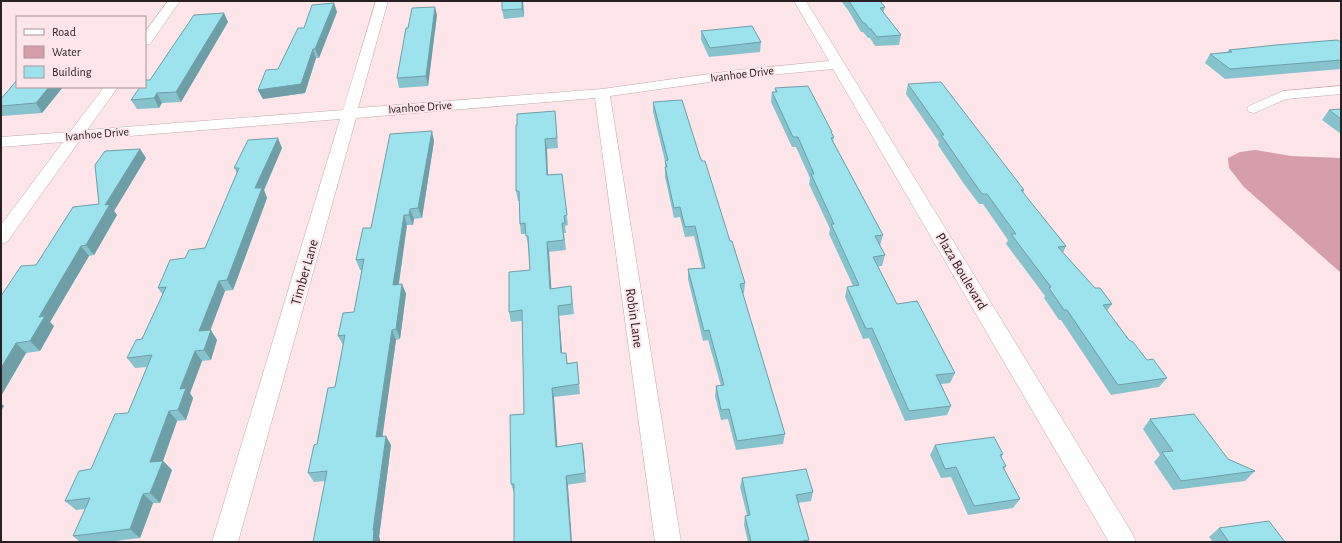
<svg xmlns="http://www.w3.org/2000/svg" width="1342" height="543" font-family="'Alegreya Sans',sans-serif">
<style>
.water{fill:#d69dab}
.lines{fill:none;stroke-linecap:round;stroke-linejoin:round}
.street-casing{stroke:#c0a8ad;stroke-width:1}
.street{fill:#fff;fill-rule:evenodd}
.wall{fill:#87c3cd}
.shaded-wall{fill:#6e9fa7}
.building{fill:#9de3ee;stroke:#6e9fa7}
.labels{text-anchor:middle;stroke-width:4;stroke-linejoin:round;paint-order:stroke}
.far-street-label{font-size:12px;fill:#292023;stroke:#fee5ea}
.street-label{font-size:14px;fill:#292023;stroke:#fee5ea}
</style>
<rect width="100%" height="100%" fill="#fee5ea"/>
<!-- water -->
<polygon class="water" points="1255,150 1291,156 1341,158 1341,273 1244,187 1229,168 1228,158 1240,152"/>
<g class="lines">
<defs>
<g id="street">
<polygon points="168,1 180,1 150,44 145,45 145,32"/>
<polygon points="376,1 388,1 358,108 602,89 738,70 829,61 794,1 806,1 1132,533 1136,542 1109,542 833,69 738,78 610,96 681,542 655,542 595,98 356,118 238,542 212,542 340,119 80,140 7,242 1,244 1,225 63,142 1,147 1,137 70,132 104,87 118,87 87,130 343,110"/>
<polygon points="1341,86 1341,94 1286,99 1254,113 1249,112 1247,109 1249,106 1283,91"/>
</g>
</defs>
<!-- street casing -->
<use href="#street" class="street-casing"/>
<!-- street -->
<use href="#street" class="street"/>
</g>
<!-- wall -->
<g class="wall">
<polygon points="523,1 524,17 504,19 502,10"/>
<polygon points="841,1 880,1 885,7 883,13 901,35 899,45 875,46 870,38 868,38 863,32 861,32 848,10"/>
<polygon points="334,3 337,12 319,58 316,58 305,93 263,99 258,90 278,69 304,28"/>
<polygon points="224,13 228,22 181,102 162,103 159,108 137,109 131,100 150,80"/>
<polygon points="437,15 428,86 399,88 397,78 408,28"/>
<polygon points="701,31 761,42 760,52 709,57 701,40"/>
<polygon points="1341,42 1341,69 1225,79 1205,63 1210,54 1227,52 1229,50"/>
<polygon points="908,84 1024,190 1023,193 1066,246 1063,253 1095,288 1112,304 1107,311 1129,340 1147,360 1167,378 1159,387 1111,395 1061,320 1059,320 1044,298 1045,296 1006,244 1008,240 983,204 979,204 964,184 938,145 939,142 906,94"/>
<polygon points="17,87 63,87 42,113 2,116 1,115 1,99"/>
<polygon points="775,88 832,132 832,134 834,137 833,141 883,235 880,246 885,255 882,266 878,266 897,304 955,373 950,383 941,384 951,406 947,415 905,421 869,338 863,339 845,297 847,287 853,286 829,234 830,229 809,184 810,178 796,147 792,147 771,102 772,92 775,92"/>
<polygon points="653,102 700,157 745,283 744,293 743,294 785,434 783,444 736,450 728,419 721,420 715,396 716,386 721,386 708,340 703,341 688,279 688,269 702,268 694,236 685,237 680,217 674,218 665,177 665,161 653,112"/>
<polygon points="1341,109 1341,134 1322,120 1329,110"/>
<polygon points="556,121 558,148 547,149 548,175 562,174 568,225 565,226 566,233 564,233 566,250 549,252 551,289 572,296 574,314 559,316 562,353 568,363 577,362 580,394 554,397 557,447 582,443 586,482 514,493 511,484 524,414 522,321 511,322 509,312 530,270 528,246 526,234 521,234 520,224 519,201 518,201 516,191 516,125"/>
<polygon points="434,141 422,218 414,219 413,225 407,225 399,284 402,284 406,294 400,339 396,340 382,436 391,445 379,537 380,539 325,481 314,482 308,473 335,387 343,345 338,336 354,312 362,270 360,270 356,260 371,228"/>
<polygon points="282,148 264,190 267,198 233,290 225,291 210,330 217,340 211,360 202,361 190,393 193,398 186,420 177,421 163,461 172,470 160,503 153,503 140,538 107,542 80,542 73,536 85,509 76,510 65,501 91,469 128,413 147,367 135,368 127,358 142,339 163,295 158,288 185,258 205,248 237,173 234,168"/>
<polygon points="140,149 146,158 114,211 117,215 94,255 89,256 50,322 54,326 40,351 26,353 1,396 36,265 99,204"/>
<polygon points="1150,419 1228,459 1255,471 1245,481 1173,490 1154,462 1160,455 1143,429"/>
<polygon points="935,445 1003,454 1001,458 1006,466 1004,470 1020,499 1013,508 968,515 951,477 941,478 930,455"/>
<polygon points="742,478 813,492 811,501 798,503 809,540 808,542 748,542 744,525 745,516 747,515 740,487"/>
<polygon points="1219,528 1285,542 1213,542 1209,537"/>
</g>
<!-- shaded-wall -->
<g class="shaded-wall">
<polygon points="522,1 523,1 524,17 522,9"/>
<polygon points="334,3 337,12 319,58 315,49"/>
<polygon points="435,7 437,15 428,86 426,76"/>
<polygon points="224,13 228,22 181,102 176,92"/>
<polygon points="313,49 316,58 305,93 263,99 258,90"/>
<polygon points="49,87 63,87 42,113 36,103"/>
<polygon points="157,93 162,103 159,108 154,98"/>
<polygon points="432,131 434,141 422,218 418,208"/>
<polygon points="278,138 282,148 264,190 267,198 233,290 227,280 255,188"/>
<polygon points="545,139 547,149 548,185 547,175"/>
<polygon points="140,149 146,158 114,211 117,215 94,255 86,245 105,205"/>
<polygon points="410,209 414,219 413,225 409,215"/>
<polygon points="404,215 407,225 397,295 393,285"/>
<polygon points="547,242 549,252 552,299 550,289"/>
<polygon points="81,246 89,256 50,322 54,326 40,351 30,341 39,317"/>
<polygon points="219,281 225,291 206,342 199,331"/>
<polygon points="402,284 406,294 400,339 396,329"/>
<polygon points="558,306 559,316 563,363 561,353"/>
<polygon points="211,330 217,340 211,360 204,350"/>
<polygon points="392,330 396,340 381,447 376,437"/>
<polygon points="16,343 26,353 1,396 1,368"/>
<polygon points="195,351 202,361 190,393 193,398 186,420 178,410 180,389"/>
<polygon points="552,388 554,397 558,456 556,447"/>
<polygon points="1,403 4,406 1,411"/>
<polygon points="169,411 177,421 159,472 150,462"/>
<polygon points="386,436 391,445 379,537 380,539 380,542 373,542 373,530"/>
<polygon points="582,443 584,453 586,482 585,473"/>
<polygon points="163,461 172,470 160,503 150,493"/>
<polygon points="566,476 568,485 572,542 571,542"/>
<polygon points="143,494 153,503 140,538 130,529"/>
</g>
<!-- building -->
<g class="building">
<polygon points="502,1 522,1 522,9 502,10"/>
<polygon points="849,1 880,1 885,7 880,8 901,35 877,37 871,29 869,29 865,23 863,23"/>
<polygon points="334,3 315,49 313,49 301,84 258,90 266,70 278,69 298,28 304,28 312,5"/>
<polygon points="435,7 426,76 397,78 406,28 408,28 412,8"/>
<polygon points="224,13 176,92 157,93 154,98 131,100 140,87 145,87 145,80 150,80 194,15"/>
<polygon points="752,26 761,42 710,48 701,31"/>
<polygon points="1337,40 1341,42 1341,60 1230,69 1210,54 1232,52 1229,50 1276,45"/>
<polygon points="17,80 17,87 49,87 36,103 1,106 1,99"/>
<polygon points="941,82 1024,190 1021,190 1066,246 1058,247 1095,288 1100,288 1112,304 1103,305 1129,340 1133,342 1147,360 1153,359 1167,378 1118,385 1067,310 1064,310 1049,288 1051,287 1011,234 1016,234 987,194 982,194 968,174 941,135 944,135 908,84"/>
<polygon points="808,86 832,132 831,132 834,137 831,138 883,235 875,236 885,255 873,257 897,304 917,301 955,373 936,375 951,406 909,411 872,328 866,329 847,287 859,285 831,224 834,224 811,174 814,174 798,137 793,137 772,92 777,92 775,88"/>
<polygon points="682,100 700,157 702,161 705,161 730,241 732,241 745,283 740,284 785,434 737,441 729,409 721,410 716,386 724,385 709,330 704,331 688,269 705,268 695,226 685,227 680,207 674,208 665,167 667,167 665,161 668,160 653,102"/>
<polygon points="1341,109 1341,119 1329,110"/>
<polygon points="555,111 557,138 545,139 547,175 562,174 567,215 564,216 565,223 562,223 564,240 547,242 550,289 571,286 572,304 558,306 561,353 566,353 567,364 577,362 579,384 552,388 556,447 582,443 585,473 566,476 571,542 514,542 514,484 511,484 510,415 524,414 522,310 509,312 509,272 530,270 528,236 526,236 525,223 520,224 519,191 516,191 516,125 517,125 517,114"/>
<polygon points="432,131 418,208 410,209 409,215 404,215 393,285 402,284 396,329 392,330 376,437 386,436 373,530 374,530 373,542 313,542 327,471 308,473 314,445 317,444 328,388 335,387 345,335 338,336 343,313 354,312 364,259 356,260 363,228 371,228 390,134"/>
<polygon points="278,138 255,188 262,188 227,280 219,281 199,331 211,330 204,350 195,351 180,389 186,388 178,410 169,411 150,462 163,461 150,493 143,494 130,529 73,536 90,498 65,501 79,471 91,469 115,414 128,413 152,355 127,358 136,340 142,339 166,287 158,288 170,260 185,258 189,250 205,248 239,168 234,168 248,140"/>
<polygon points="140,149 105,205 110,204 86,245 81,246 39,317 45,316 30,341 16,343 1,368 1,296 21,266 36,265 73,207 99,204 95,165 105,151"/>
<polygon points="1194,414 1228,459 1255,471 1181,481 1162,452 1173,451 1150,419"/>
<polygon points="994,437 1003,454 1000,455 1006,466 1003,467 1020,499 974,506 956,467 945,469 935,445"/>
<polygon points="806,469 813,492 796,495 809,540 795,542 751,542 745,516 750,515 742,478"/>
<polygon points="1269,521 1285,542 1229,542 1219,528"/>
</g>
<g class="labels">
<!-- far-street labels -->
<g class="far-street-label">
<text transform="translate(742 74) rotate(-7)" y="4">Ivanhoe Drive</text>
<text transform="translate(420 107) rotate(-4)" y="4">Ivanhoe Drive</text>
<text transform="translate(97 134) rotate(-5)" y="4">Ivanhoe Drive</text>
</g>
<!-- street labels -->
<g class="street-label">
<text transform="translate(962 271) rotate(59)" y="5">Plaza Boulevard</text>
<text transform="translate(304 272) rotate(-74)" y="5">Timber Lane</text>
<text transform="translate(635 318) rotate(82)" y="5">Robin Lane</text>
</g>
</g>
<!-- border -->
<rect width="1342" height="543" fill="none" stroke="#292023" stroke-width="4"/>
<!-- legend -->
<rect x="16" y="16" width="130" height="72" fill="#fee5ea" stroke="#a9969a"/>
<rect x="24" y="29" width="20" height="6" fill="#ffffff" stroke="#a9969a"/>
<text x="52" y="36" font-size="12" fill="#292023">Road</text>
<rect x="24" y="46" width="20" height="12" fill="#d69dab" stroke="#a9969a"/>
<text x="52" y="56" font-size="12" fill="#292023">Water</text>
<rect x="24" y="66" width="20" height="12" fill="#9de3ee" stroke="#a9969a"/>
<text x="52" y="76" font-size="12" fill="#292023">Building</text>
</svg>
